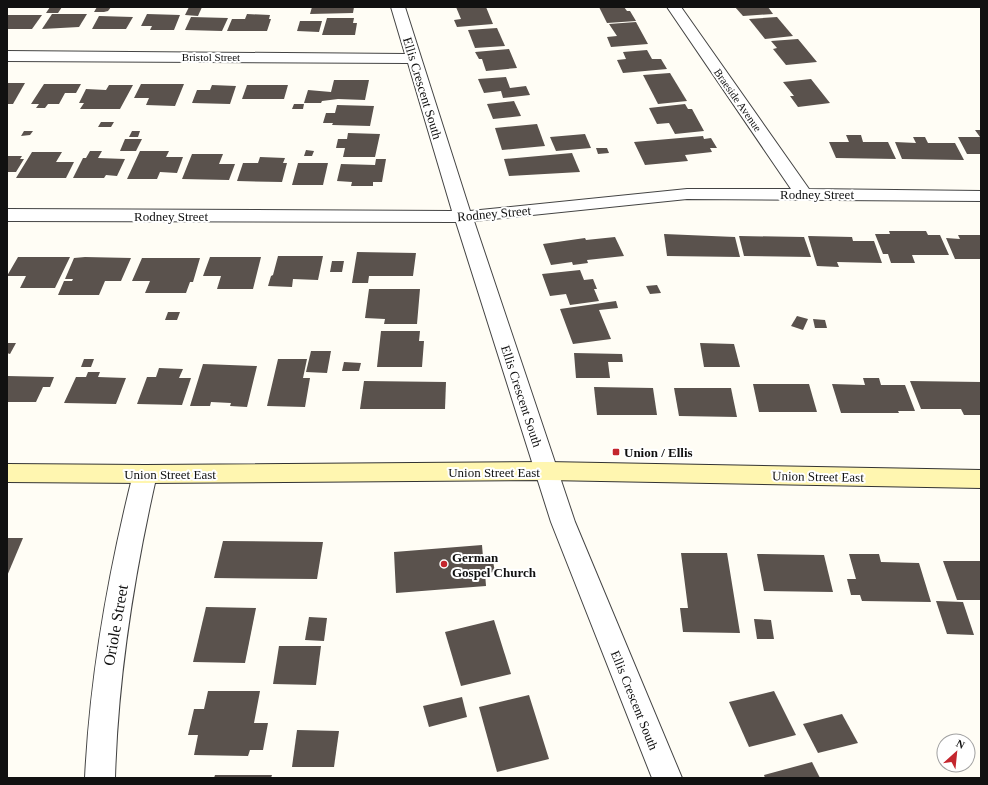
<svg xmlns="http://www.w3.org/2000/svg" width="988" height="785" font-family="Georgia,serif">
<style>
.building{fill:#5a524d}
.lines{fill:none;stroke-linecap:round;stroke-linejoin:round}
.street-casing{stroke:#444;stroke-width:2}
.secondary-casing{stroke:#333;stroke-width:2}
.street{fill:#fff;fill-rule:evenodd}
.secondary{fill:#fff6b0;fill-rule:evenodd}
.poi-dot{fill:#c4262e;stroke:#fff;stroke-width:1.5}
.labels{text-anchor:middle;stroke-width:4;stroke-linejoin:round;paint-order:stroke}
.far-street-label{font-size:11px;fill:#111;stroke:#fff}
.street-label{font-size:13px;fill:#111;stroke:#fff}
.poi-label{font-size:13px;font-weight:bold;fill:#111;stroke:#fff;text-anchor:start}
.near-street-label{font-size:16px;fill:#111;stroke:#fff}
</style>
<rect width="100%" height="100%" fill="#fffdf5"/>
<!-- building -->
<g class="building">
<polygon points="50,7 62,7 58,13 46,13"/>
<polygon points="97,7 111,7 108,11 104,12 94,12"/>
<polygon points="189,7 202,7 198,16 185,15"/>
<polygon points="312,7 354,7 353,13 310,14"/>
<polygon points="456,7 486,7 493,24 457,27 454,20 461,19"/>
<polygon points="599,7 624,7 627,11 630,11 636,21 607,23"/>
<polygon points="735,7 768,7 773,14 743,16"/>
<polygon points="52,14 87,14 79,27 42,29"/>
<polygon points="147,14 180,15 174,30 150,30 152,26 141,26"/>
<polygon points="247,14 270,15 269,19 271,19 267,31 227,31 232,19 245,19"/>
<polygon points="7,15 42,15 32,29 7,29"/>
<polygon points="99,16 133,17 126,29 92,29"/>
<polygon points="191,17 228,18 222,31 185,30"/>
<polygon points="777,17 793,36 765,39 749,19"/>
<polygon points="327,18 354,18 353,23 357,23 355,35 322,35"/>
<polygon points="300,21 322,21 319,32 297,31"/>
<polygon points="636,22 648,44 611,47 607,37 617,36 609,24"/>
<polygon points="497,28 505,46 475,48 468,30"/>
<polygon points="798,39 817,62 786,65 773,49 777,48 771,41"/>
<polygon points="509,49 517,68 486,71 482,59 479,59 475,52"/>
<polygon points="647,50 652,59 661,59 667,69 623,73 617,60 626,59 623,52"/>
<polygon points="670,73 687,101 658,104 643,75"/>
<polygon points="506,77 510,88 526,86 530,95 503,98 501,91 484,93 478,79"/>
<polygon points="811,79 830,103 798,107 790,96 794,96 783,82"/>
<polygon points="334,80 369,80 365,100 338,99 322,101 321,103 304,103 308,90 331,92"/>
<polygon points="7,83 25,83 13,104 7,104"/>
<polygon points="44,84 81,84 76,93 65,93 59,104 48,104 45,108 36,108 39,104 31,104"/>
<polygon points="141,84 184,84 175,106 146,105 149,98 134,98"/>
<polygon points="109,85 133,85 120,109 80,109 84,103 79,103 86,89 106,90"/>
<polygon points="212,85 236,86 230,104 192,103 197,90 210,90"/>
<polygon points="247,85 288,85 284,99 242,99"/>
<polygon points="514,101 521,116 493,119 487,104"/>
<polygon points="294,104 304,104 303,109 292,109"/>
<polygon points="685,104 688,109 692,109 704,131 675,134 669,123 657,124 649,108"/>
<polygon points="337,105 374,106 370,126 332,125 333,123 323,123 326,113 335,113"/>
<polygon points="101,122 114,122 111,127 98,127"/>
<polygon points="537,124 545,146 502,150 495,128"/>
<polygon points="975,130 981,130 981,154 967,154 958,137 980,137"/>
<polygon points="24,131 33,131 30,135 21,136"/>
<polygon points="132,131 140,131 138,137 129,137"/>
<polygon points="348,133 380,134 375,157 343,157 345,148 336,148 338,139 347,139"/>
<polygon points="585,134 591,148 556,151 550,137"/>
<polygon points="846,135 861,135 863,142 888,142 896,159 836,158 829,142 849,142"/>
<polygon points="703,136 704,139 711,138 717,148 710,148 712,152 685,155 688,161 645,165 634,142"/>
<polygon points="913,137 925,137 928,143 955,143 964,160 902,159 895,142 916,143"/>
<polygon points="125,139 142,139 136,151 120,151"/>
<polygon points="596,148 607,148 609,153 598,154"/>
<polygon points="306,150 314,151 312,156 304,156"/>
<polygon points="90,151 102,151 98,158 125,159 117,176 106,175 104,178 73,178 83,158 86,158"/>
<polygon points="140,151 169,151 166,157 183,157 177,173 160,172 157,179 127,179"/>
<polygon points="32,152 62,152 56,162 74,162 66,178 16,178"/>
<polygon points="572,153 580,172 509,176 504,159"/>
<polygon points="192,154 223,154 219,164 235,164 229,180 182,179"/>
<polygon points="7,156 22,156 20,159 24,159 16,172 7,172"/>
<polygon points="260,157 285,158 283,163 287,163 282,182 237,181 243,163 258,163"/>
<polygon points="376,159 386,159 382,182 373,182 373,186 351,186 352,182 337,181 341,164 375,165"/>
<polygon points="298,163 328,163 323,185 292,185"/>
<polygon points="889,231 926,231 928,235 940,235 949,255 912,255 915,263 891,263 888,254 883,254 875,234 890,234"/>
<polygon points="664,234 735,237 740,257 667,256"/>
<polygon points="958,235 981,235 981,259 955,259 946,238 960,239"/>
<polygon points="739,236 804,237 811,257 744,256"/>
<polygon points="808,236 852,237 853,241 874,241 882,263 837,262 839,267 817,266"/>
<polygon points="615,237 624,256 587,260 588,263 573,265 572,262 551,265 543,244 585,238 586,240"/>
<polygon points="357,252 416,253 413,276 369,276 368,283 352,283"/>
<polygon points="278,256 323,256 318,280 293,279 292,287 268,286 271,276 273,275"/>
<polygon points="18,257 70,257 55,288 20,288 26,276 7,276"/>
<polygon points="85,257 131,258 121,281 105,281 99,295 58,295 64,281 72,281 73,279 65,279 74,258"/>
<polygon points="210,257 261,257 253,289 217,289 221,276 203,276"/>
<polygon points="142,258 200,258 193,282 190,282 186,293 145,293 150,281 132,281"/>
<polygon points="332,261 344,261 342,272 330,272"/>
<polygon points="580,270 584,280 593,279 597,289 594,289 599,301 570,305 566,294 550,296 542,274"/>
<polygon points="657,285 661,293 650,294 646,286"/>
<polygon points="369,289 420,289 417,324 384,324 385,319 365,318"/>
<polygon points="616,301 618,308 599,310 611,339 573,344 560,309"/>
<polygon points="168,312 180,312 177,320 165,320"/>
<polygon points="797,316 808,319 803,330 791,326"/>
<polygon points="813,319 825,320 827,328 815,328"/>
<polygon points="381,331 420,331 419,341 424,341 422,367 377,367"/>
<polygon points="7,343 16,343 10,354 7,353"/>
<polygon points="700,343 734,344 740,367 704,367"/>
<polygon points="311,351 331,351 327,373 306,372"/>
<polygon points="574,353 622,354 623,362 608,362 610,378 576,378"/>
<polygon points="84,359 94,359 91,367 81,367"/>
<polygon points="278,359 307,359 303,378 310,378 305,407 267,406"/>
<polygon points="344,362 361,363 359,371 342,371"/>
<polygon points="203,364 257,366 247,407 230,406 231,403 211,402 210,406 190,406"/>
<polygon points="159,368 183,369 179,378 191,378 182,405 137,404 147,377 156,377"/>
<polygon points="88,372 100,372 98,377 126,378 116,404 64,403 76,377 86,377"/>
<polygon points="7,376 54,377 50,387 43,387 36,402 7,402"/>
<polygon points="863,378 879,378 881,385 905,385 915,411 898,411 899,413 841,413 832,384 865,385"/>
<polygon points="364,381 446,382 445,409 360,409"/>
<polygon points="910,381 981,382 981,415 964,415 961,409 921,409"/>
<polygon points="753,384 809,384 817,412 759,412"/>
<polygon points="594,387 653,388 657,415 597,415"/>
<polygon points="674,388 731,388 737,417 679,416"/>
<polygon points="7,538 23,538 7,576"/>
<polygon points="223,541 323,542 317,579 214,578"/>
<polygon points="482,545 483,557 492,556 495,572 485,573 486,586 396,593 394,552"/>
<polygon points="681,553 727,553 740,633 683,632 680,608 688,608"/>
<polygon points="757,554 824,555 833,592 764,591"/>
<polygon points="849,554 879,554 881,562 919,563 931,602 862,601 860,595 851,595 847,579 856,579"/>
<polygon points="943,561 981,561 981,600 957,600"/>
<polygon points="936,601 963,602 974,635 947,634"/>
<polygon points="206,607 256,608 245,663 193,662"/>
<polygon points="309,617 327,618 324,641 305,640"/>
<polygon points="754,619 771,620 774,639 757,639"/>
<polygon points="494,620 511,674 461,686 445,632"/>
<polygon points="279,646 321,646 316,685 273,684"/>
<polygon points="208,691 260,691 254,723 268,723 263,750 250,750 248,756 194,755 198,735 188,735 194,709 204,709"/>
<polygon points="774,691 796,735 749,747 729,702"/>
<polygon points="529,695 549,759 497,772 479,707"/>
<polygon points="462,697 467,717 429,727 423,706"/>
<polygon points="842,714 858,743 818,753 803,724"/>
<polygon points="297,730 339,731 334,767 292,767"/>
<polygon points="812,762 820,778 765,778 764,775"/>
<polygon points="215,775 272,775 271,778 214,778"/>
</g>
<g class="lines">
<defs>
<g id="street">
<polygon points="391,7 405,7 470,211 687,189 791,189 667,7 681,7 809,189 981,191 981,201 687,199 474,221 575,522 682,778 652,778 551,522 456,222 7,221 7,209 452,211 408,63 7,61 7,51 405,54"/>
<path d="M145,465l8,3 4,6c-23,101 -39,201 -42,304h-30c5,-103 23,-204 48,-304l4,-6z"/>
</g>
<polygon id="secondary" points="547,462 981,470 981,488 547,480 145,483 7,482 7,464 145,465"/>
</defs>
<!-- street casing -->
<use href="#street" class="street-casing"/>
<!-- secondary casing -->
<use href="#secondary" class="secondary-casing"/>
<!-- street -->
<use href="#street" class="street"/>
<!-- secondary -->
<use href="#secondary" class="secondary"/>
</g>
<!-- markers -->
<g class="poi-dot">
<rect x="612" y="448" width="8" height="8" rx="2"/>
<circle cx="444" cy="564" r="4"/>
</g>
<g class="labels">
<!-- far-street labels -->
<g class="far-street-label">
<text x="211" y="61">Bristol Street</text>
<text transform="translate(738 100) rotate(55)" y="4">Braeside Avenue</text>
</g>
<!-- street labels -->
<g class="street-label">
<text transform="translate(423 88) rotate(73)" y="5">Ellis Crescent South</text>
<text x="817" y="199">Rodney Street</text>
<text transform="translate(494 213) rotate(-5)" y="5">Rodney Street</text>
<text x="171" y="221">Rodney Street</text>
<text transform="translate(522 396) rotate(72)" y="5">Ellis Crescent South</text>
<text x="494" y="477">Union Street East</text>
<text x="170" y="479">Union Street East</text>
<text transform="translate(818 476) rotate(1)" y="5">Union Street East</text>
<text transform="translate(635 700) rotate(68)" y="5">Ellis Crescent South</text>
</g>
<!-- poi labels -->
<g class="poi-label">
<text x="624" y="457">Union / Ellis</text>
<text x="452" y="562">German<tspan x="452" dy="15">Gospel Church</tspan></text>
</g>
<!-- near-street labels -->
<g class="near-street-label">
<text transform="translate(115 625) rotate(-80)" y="6">Oriole Street</text>
</g>
</g>
<!-- border -->
<rect width="988" height="785" fill="none" stroke="#111111" stroke-width="16"/>
<!-- north arrow -->
<g transform="translate(956 753) rotate(27)"><circle r="19" fill="#ffffff" stroke="#a0a0a0"/>
<path d="M0-3L7 15L0 10L-7 15Z" fill="#c4262e"/>
<text y="-6" font-size="11" font-weight="bold" text-anchor="middle" fill="#111111">N</text>
</g>
</svg>
